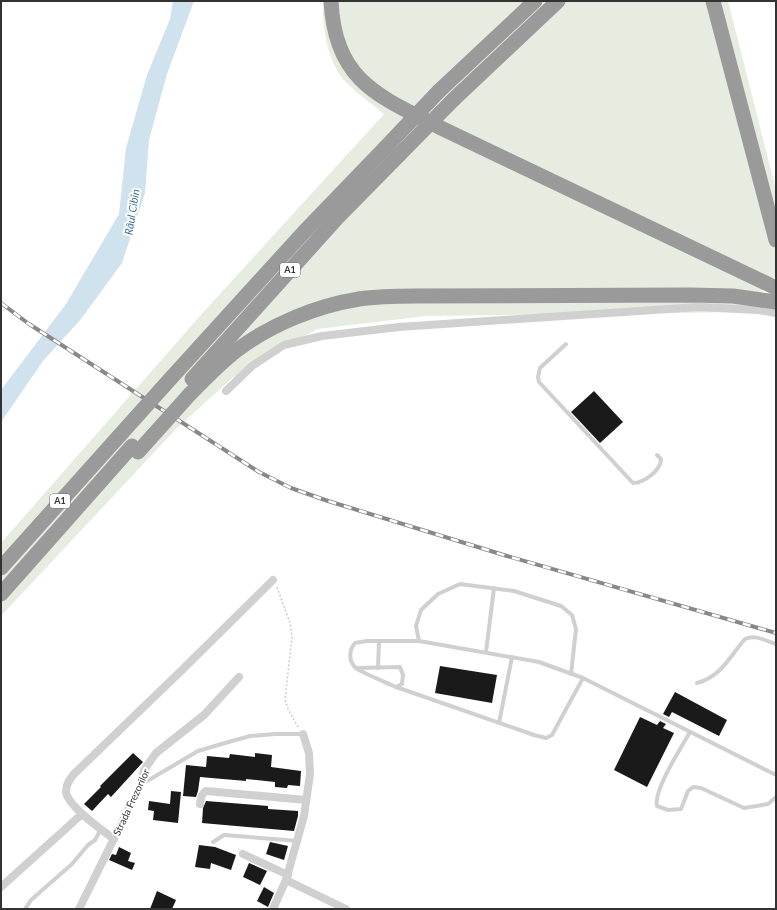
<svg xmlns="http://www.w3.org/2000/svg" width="777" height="910" font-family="Lato,sans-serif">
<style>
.green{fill:#e6ecdf}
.water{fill:#cfe2ee}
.building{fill:#1a1a1a}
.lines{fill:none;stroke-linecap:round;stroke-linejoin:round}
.path{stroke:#cdcdcd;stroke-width:1.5;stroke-dasharray:2 2;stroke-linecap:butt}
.lane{stroke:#d0d0d0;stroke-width:4}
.street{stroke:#d0d0d0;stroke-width:8}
.highway{stroke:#9a9a9a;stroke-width:15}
.rail-casing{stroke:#888;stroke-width:4}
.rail{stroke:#fff;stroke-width:2.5;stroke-dasharray:8;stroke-linecap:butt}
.highway-bridge{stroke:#9a9a9a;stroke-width:15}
.labels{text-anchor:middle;stroke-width:4;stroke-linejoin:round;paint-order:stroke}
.shield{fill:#fff;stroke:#707070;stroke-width:1}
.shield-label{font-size:9px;font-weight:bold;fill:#333}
.street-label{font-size:10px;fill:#333;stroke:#fff}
.water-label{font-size:11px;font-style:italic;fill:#3f7597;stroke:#fff}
</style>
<rect width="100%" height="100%" fill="#fff"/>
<!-- green -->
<path class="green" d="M323,1h405l48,189v86l-32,36 -318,4 -109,13 -86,50 -55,50 -175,187v-73l198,-226 185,-203c-13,-11 -28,-21 -40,-34 -17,-20 -22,-54 -21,-79z"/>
<!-- water -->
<polygon class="water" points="173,1 194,1 167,74 149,140 145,193 122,263 81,319 43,361 1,422 1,390 66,304 119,214 126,148 147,75 170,19"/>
<!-- building -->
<g class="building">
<polygon points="594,391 623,422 600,443 571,412"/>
<polygon points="440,666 497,675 492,703 435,693"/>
<polygon points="675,692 727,720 719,736 672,712 669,717 663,714"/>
<polygon points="640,717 657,725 660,721 666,724 663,728 674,733 647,787 614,770"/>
<polygon points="133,753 143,762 111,797 108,794 92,811 84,804 101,787 100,786"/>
<polygon points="255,753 272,755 271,767 301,771 300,786 288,785 287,788 275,787 275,782 246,779 246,781 200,777 198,791 196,797 183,796 186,765 206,767 207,756 229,758 230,754 255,757"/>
<polygon points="171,791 181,792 178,823 153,820 154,811 148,810 149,801 170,804"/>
<polygon points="206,801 268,806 268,809 298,811 298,816 294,831 202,823 203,808"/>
<polygon points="270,842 288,846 284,860 266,854"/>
<polygon points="199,845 215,847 236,855 231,870 211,863 210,869 195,867"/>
<polygon points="119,847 131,853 128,861 135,863 132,870 109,860 112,854 116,855"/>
<polygon points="249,863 267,871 260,885 243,877"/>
<polygon points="264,887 274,893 268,907 257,901"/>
<polygon points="157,891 176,900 172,909 150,909"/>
</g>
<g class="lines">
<!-- path -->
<polyline class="path" points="277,587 290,623 292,637 285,699 288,709 298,727"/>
<!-- lane -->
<g class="lane">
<path d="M566,344l-26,24 -2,9 1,5 94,101c10,0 28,-12 28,-24l-4,-4"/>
<polyline points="419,641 416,626 421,610 438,594 460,584 514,591 561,606 572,615 576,629 571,674"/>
<polyline points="486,652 494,588"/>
<path d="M356,668l44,-1 3,8 -1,9 -6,3c-8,-4 -34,-14 -40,-19 -8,-7 -7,-18 -1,-25l12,-2h52l120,21 44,16"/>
<polyline points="378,668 379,641"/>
<path d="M697,683c24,-6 33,-27 48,-44 10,-5 21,2 31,5"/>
<polyline points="396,687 534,735 546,738 552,735 583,678 776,775"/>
<polyline points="499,723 512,657"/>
<path d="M690,732c-8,14 -37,59 -33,74l11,4 13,-1 7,-18 5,-4 8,1 43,20 24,-4 8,-7"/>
<polyline points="142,784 198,751 225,743 250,736 275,734 303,734"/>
<polyline points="213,842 224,835 298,841"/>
<polyline points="25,909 31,900 72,864 88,845 95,840 101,829"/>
</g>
<!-- street -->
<g class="street">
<polyline points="226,391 252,366 284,345 322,336 399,327 698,307 759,310 776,313"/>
<path d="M200,804c1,-6 1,-10 6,-13l100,9"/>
<path d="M114,839c-12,-9 -48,-34 -48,-48 0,-7 4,-12 8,-17l108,-104 91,-90"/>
<polyline points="243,854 288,875"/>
<polyline points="286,880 346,909"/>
<polyline points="1,887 82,814"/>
<polyline points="79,909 141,784 144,770 156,753 204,715 239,677"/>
<polyline points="273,909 286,880 304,816 310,774 309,753 303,734"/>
</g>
<!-- highway -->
<g class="highway">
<path d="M331,1c4,80 47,95 110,127l335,160"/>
<polyline points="713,1 776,240"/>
<polyline points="439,91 535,1"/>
<polyline points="454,99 558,1"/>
<polyline points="172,377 304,232 385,148"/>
<polyline points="192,379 338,217 399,155"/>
<path d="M190,394c15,-15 30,-31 47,-44 35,-26 79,-44 122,-51 20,-3 39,-3 58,-3l273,-1 43,1 43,6"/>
<polyline points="1,568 120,435"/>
<polyline points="1,594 132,446"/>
</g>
<defs>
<polyline id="rail" points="1,303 29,324 259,472 291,488 328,501 507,556 776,633"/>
</defs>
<!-- rail casing -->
<use href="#rail" class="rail-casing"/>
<!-- rail -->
<use href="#rail" class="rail"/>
<!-- highway-bridge -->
<g class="highway-bridge">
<polyline points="385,148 439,91"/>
<polyline points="399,155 454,99"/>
<polyline points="120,435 172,377"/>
<polyline points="138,452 190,394"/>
</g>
</g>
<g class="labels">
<!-- shield labels -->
<g class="shield">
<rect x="280" y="263" width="20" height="14" rx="3"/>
<rect x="50" y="494" width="20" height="14" rx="3"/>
</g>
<g class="shield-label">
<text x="290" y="273">A1</text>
<text x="60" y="504">A1</text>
</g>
<!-- street labels -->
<g class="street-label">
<text transform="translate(131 802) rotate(-65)" y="4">Strada Frezorilor</text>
</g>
<!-- water labels -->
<g class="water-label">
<text transform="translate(132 212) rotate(-81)" y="4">Râul Cibin</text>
</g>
</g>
<!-- border -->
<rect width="777" height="910" fill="none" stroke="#333333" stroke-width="4"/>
</svg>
